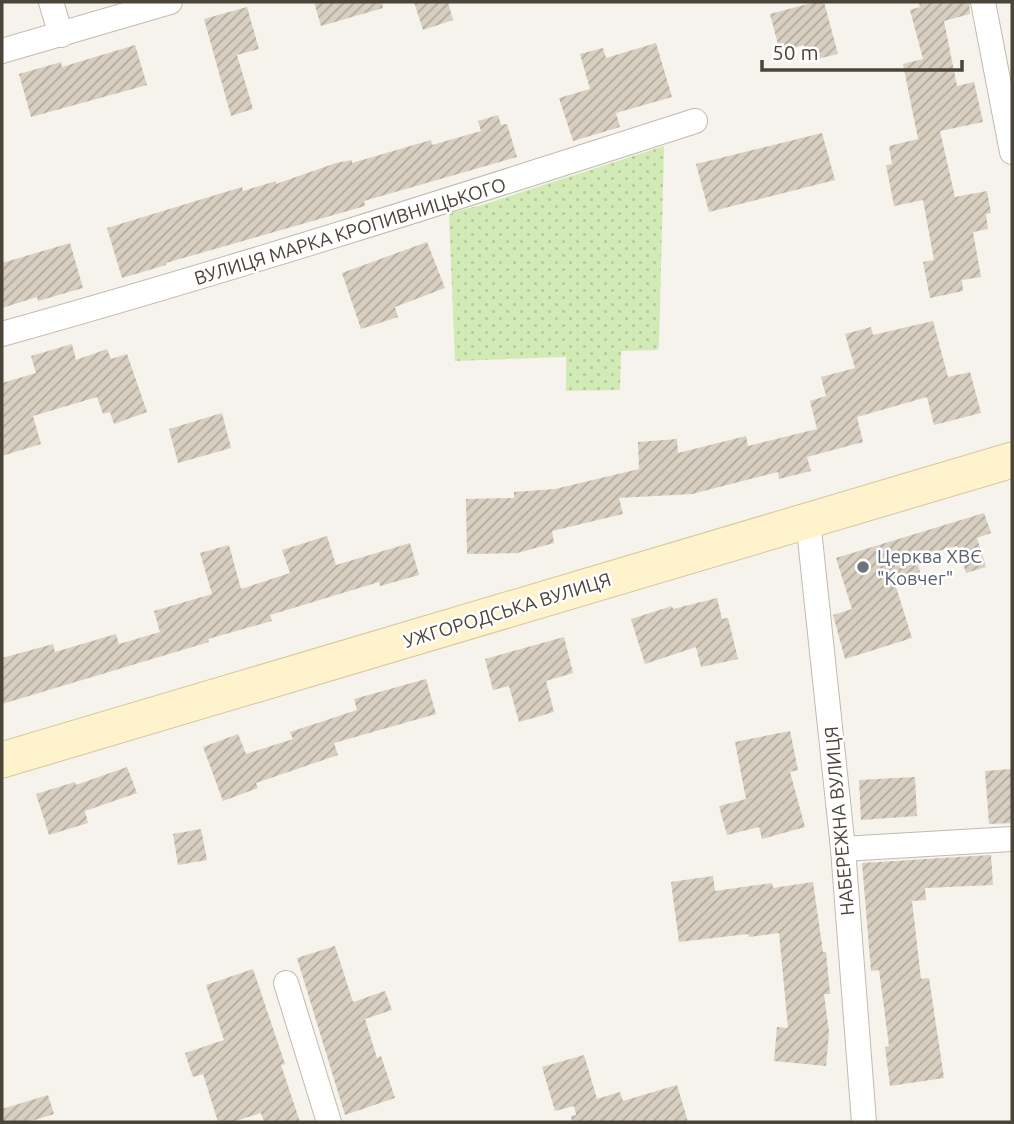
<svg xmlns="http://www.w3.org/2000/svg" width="1014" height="1124" font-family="Ubuntu,sans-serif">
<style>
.park{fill:url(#park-dots)}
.building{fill:url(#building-hatch)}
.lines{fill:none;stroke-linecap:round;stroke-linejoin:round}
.minor-casing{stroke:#c2bbae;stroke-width:26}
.secondary-casing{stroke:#d6c79b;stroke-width:37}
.minor{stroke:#fff;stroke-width:24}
.secondary{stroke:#fff3cd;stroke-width:35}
.worship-dot{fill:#6b7280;stroke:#fff;stroke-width:2.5}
.labels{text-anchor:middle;stroke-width:5;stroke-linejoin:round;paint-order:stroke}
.street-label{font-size:19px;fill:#4b4439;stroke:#fff}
.worship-label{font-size:19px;fill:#5b616d;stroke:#fff;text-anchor:start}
</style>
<defs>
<pattern id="park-dots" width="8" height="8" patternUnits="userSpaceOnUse" patternTransform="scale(1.75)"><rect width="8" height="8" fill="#d2eab5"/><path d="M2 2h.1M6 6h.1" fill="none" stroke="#b6ca9c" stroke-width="1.8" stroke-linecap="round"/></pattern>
<pattern id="building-hatch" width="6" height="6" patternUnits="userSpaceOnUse" patternTransform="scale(1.75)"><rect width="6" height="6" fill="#d8cfc1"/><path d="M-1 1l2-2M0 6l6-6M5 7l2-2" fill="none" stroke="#b1aa9e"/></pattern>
</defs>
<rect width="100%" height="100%" fill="#f6f3ec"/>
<!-- park -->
<polygon class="park" points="664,146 659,345 658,350 621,351 620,390 566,391 566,357 455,361 449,213 482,205"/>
<!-- building -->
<g class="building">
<polygon points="314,2 382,2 383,8 321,26"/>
<polygon points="414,2 448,2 453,20 423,30"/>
<polygon points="815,2 824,2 838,54 817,59 815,51 806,53 804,45 780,52 770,14"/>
<polygon points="919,2 969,2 970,14 944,21 957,86 974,82 983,122 940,131 955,197 987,191 991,213 986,214 988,229 973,232 981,277 962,280 963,291 930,298 923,262 934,260 923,200 894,206 886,165 892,164 889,146 918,139 903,64 923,59 910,10 920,7"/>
<polygon points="247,7 259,49 237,55 253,109 231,116 204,19"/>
<polygon points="656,43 672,97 616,113 620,127 573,141 559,98 590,89 580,54 603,48 606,58"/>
<polygon points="135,45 147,85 31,117 19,74 61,62 62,67"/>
<polygon points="498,115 501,125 507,124 517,157 364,201 365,206 166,263 166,265 122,278 107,228 242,187 243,191 276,181 276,184 336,163 352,160 352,163 431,140 432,145 481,131 478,121"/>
<polygon points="822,133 835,180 709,212 696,164"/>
<polygon points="427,242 445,288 395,307 398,317 361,329 342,273"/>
<polygon points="70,243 83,288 38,301 37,297 2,308 2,263"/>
<polygon points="933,321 948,377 970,372 981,413 934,425 927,397 857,417 863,442 807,457 811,471 779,479 778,472 692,494 619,498 623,514 552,531 554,543 517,553 467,554 466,499 514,498 514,492 555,489 639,469 638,442 677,439 678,453 746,436 748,446 817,429 810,401 826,396 821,377 855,368 845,334 871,327 873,335"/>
<polygon points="72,344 76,360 107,349 111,359 127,354 147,412 114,424 110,412 103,414 97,397 33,416 41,444 2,456 2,383 36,373 31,356"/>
<polygon points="222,413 231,448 178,463 169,429"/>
<polygon points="984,513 991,533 977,538 986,567 966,573 957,546 916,557 922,580 896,587 912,638 845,659 833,615 852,609 836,558"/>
<polygon points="327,536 336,565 410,543 419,575 380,586 379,582 270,615 272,621 208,639 209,642 2,704 2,658 53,644 55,652 116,634 119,644 160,632 154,611 212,594 200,553 229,545 241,589 290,573 282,550"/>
<polygon points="717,598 722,619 728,618 738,659 701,667 696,647 645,664 631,619 672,606 673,609"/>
<polygon points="564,637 573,673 546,681 554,712 519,722 509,686 493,690 485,659"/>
<polygon points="426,679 436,714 334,743 338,755 256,783 258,788 223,801 203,747 238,734 246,754 293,739 290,732 357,710 354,699"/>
<polygon points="790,731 798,770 790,772 805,827 762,839 759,827 727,835 719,806 746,799 735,742"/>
<polygon points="127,767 137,793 85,811 88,823 49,835 36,794 75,782 76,785"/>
<polygon points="1012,769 1012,823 989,824 985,771"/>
<polygon points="915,777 917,816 861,820 859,780"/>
<polygon points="201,829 207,860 178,865 173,834"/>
<polygon points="991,855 993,885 925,888 926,900 912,901 921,979 929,978 944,1078 890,1086 885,1047 889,1046 879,970 871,971 862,863"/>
<polygon points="713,876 715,891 772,883 773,888 813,882 823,952 826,952 830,994 824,994 829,1032 826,1066 774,1061 777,1027 788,1028 779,933 749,937 748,934 679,942 671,882"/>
<polygon points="335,946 353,1002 385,991 392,1010 365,1019 377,1058 381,1056 395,1098 345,1115 297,958"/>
<polygon points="253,969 285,1064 281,1065 300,1122 264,1122 261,1113 232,1122 218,1122 203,1074 193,1077 185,1053 224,1040 206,985"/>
<polygon points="584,1055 597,1099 620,1092 623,1101 677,1085 688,1122 572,1122 571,1116 576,1115 574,1106 555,1111 542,1067"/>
<polygon points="48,1095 54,1114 28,1122 2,1122 2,1109"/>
</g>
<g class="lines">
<defs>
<g id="minor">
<polyline points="51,2 61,35"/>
<polyline points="983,2 1012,152"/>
<polyline points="2,51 170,2"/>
<path d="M2,334c233,-65 463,-139 693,-213"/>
<polyline points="808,520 843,849 864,1122"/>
<polyline points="843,849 1012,839"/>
<polyline points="286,983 329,1122"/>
</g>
<polyline id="secondary" points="2,760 1012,460"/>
</defs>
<!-- minor casing -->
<use href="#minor" class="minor-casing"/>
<!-- secondary casing -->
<use href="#secondary" class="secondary-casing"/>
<!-- minor -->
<use href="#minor" class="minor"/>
<!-- secondary -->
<use href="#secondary" class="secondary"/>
</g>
<!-- markers -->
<circle class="worship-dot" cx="863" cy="567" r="7"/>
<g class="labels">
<!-- street labels -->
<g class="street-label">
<text transform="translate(350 231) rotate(-17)" y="7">ВУЛИЦЯ МАРКА КРОПИВНИЦЬКОГО</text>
<text transform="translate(507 610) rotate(-17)" y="7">УЖГОРОДСЬКА ВУЛИЦЯ</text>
<text transform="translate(839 821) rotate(-95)" y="7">НАБЕРЕЖНА ВУЛИЦЯ</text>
</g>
<!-- worship labels -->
<g class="worship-label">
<text x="877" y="563">Церква ХВЄ<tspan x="877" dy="22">"Ковчег"</tspan></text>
</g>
</g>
<!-- border -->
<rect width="1014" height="1124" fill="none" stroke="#4b4439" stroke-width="7"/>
<!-- scale -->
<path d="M762 60v10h200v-10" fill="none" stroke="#4b4439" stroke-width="3.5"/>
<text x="772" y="60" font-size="21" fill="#4b4439" stroke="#ffffff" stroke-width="5" paint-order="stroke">50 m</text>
</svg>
